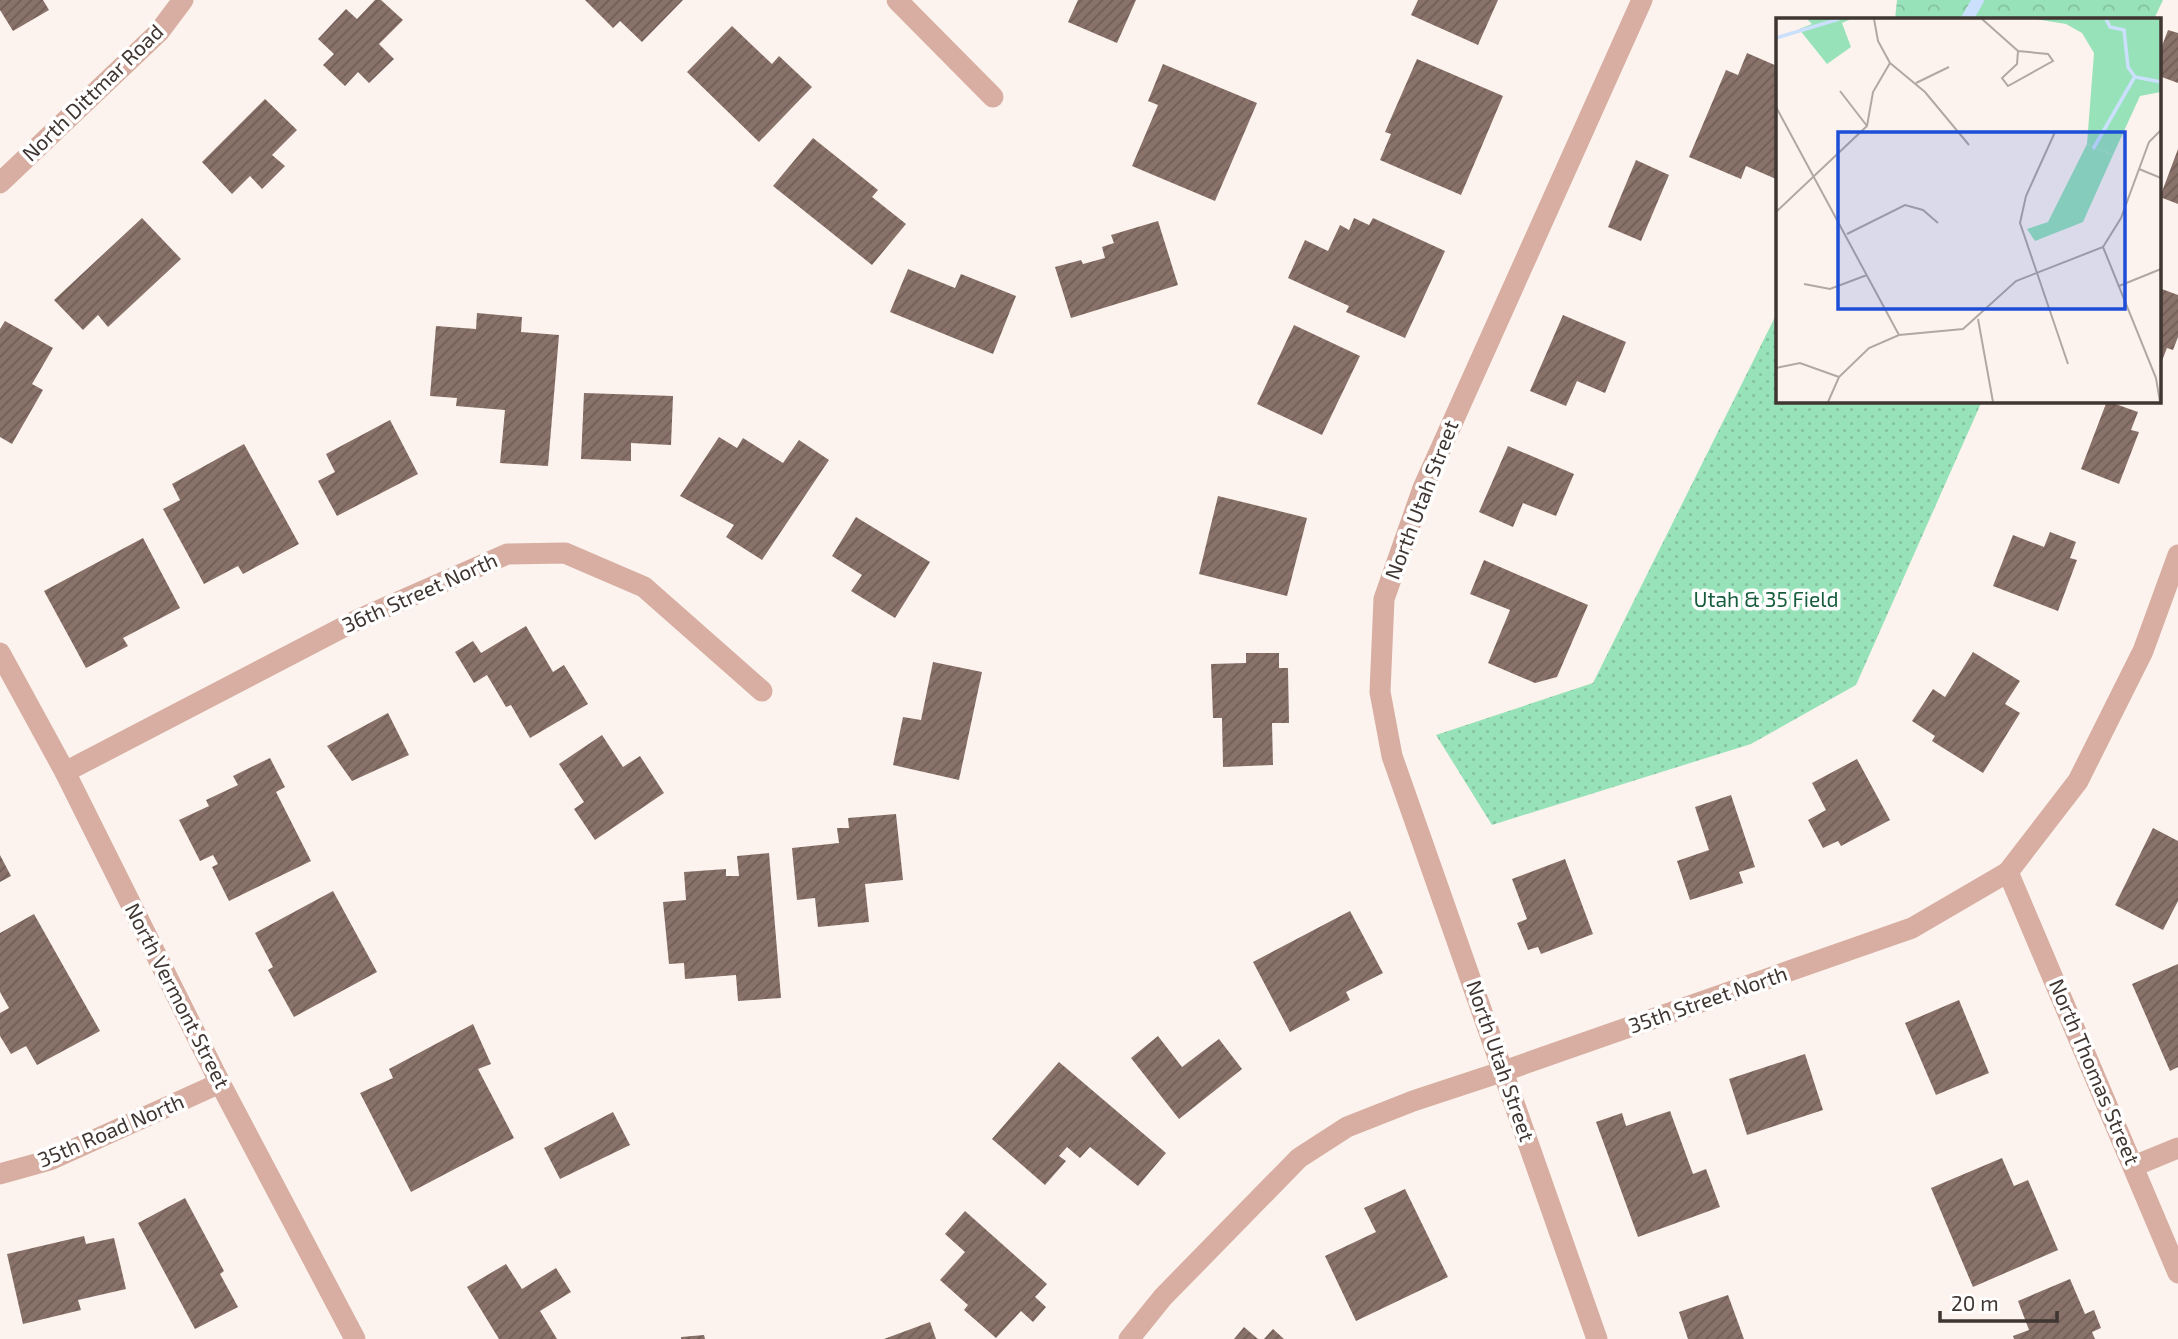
<svg xmlns="http://www.w3.org/2000/svg" width="2178" height="1339" font-family="'Exo 2',sans-serif">
<style>
.forest{fill:url(#forest-crowns)}
.park{fill:url(#park-dots)}
.lines{fill:none;stroke-linecap:round;stroke-linejoin:round}
.stream{stroke:#cae0fd;stroke-width:12}
.building{fill:url(#building-hatch)}
.minor{stroke:#d7aea1;stroke-width:21}
.tertiary{stroke:#d7aea1;stroke-width:21}
.labels{text-anchor:middle;stroke-width:7;stroke-linejoin:round;paint-order:stroke}
.street-label{font-size:21px;fill:#3f3632;stroke:#fff}
.park-label{font-size:21px;fill:#175d3d;stroke:#fff}
.inset-river{fill:none;stroke:#cae0fd;stroke-width:3.5}
.inset-road{fill:none;stroke:#b1a7a3;stroke-width:2}
.view{fill:#1d4ed8;fill-opacity:0.15;stroke:#1d4ed8;stroke-width:3.5}
.inset-edge{fill:none;stroke:#3f3632;stroke-width:3.5}
</style>
<defs>
<pattern id="forest-crowns" width="20" height="18" patternUnits="userSpaceOnUse" patternTransform="scale(1.75)"><rect width="20" height="18" fill="#98e2b9"/><path d="M2 6a3 3 0 1 1 6 0M12 15a3 3 0 1 1 6 0" fill="none" stroke="#84c2a0"/></pattern>
<pattern id="park-dots" width="8" height="8" patternUnits="userSpaceOnUse" patternTransform="scale(1.75)"><rect width="8" height="8" fill="#98e2b9"/><path d="M2 2h.1M6 6h.1" fill="none" stroke="#84c2a0" stroke-width="1.8" stroke-linecap="round"/></pattern>
<pattern id="building-hatch" width="6" height="6" patternUnits="userSpaceOnUse" patternTransform="scale(1.75)"><rect width="6" height="6" fill="#887269"/><path d="M-1 1l2-2M0 6l6-6M5 7l2-2" fill="none" stroke="#715e57"/></pattern>
</defs>
<rect width="100%" height="100%" fill="#fdf3ee"/>
<!-- forest -->
<polygon class="forest" points="1897,0 2163,0 2154,19 1895,19"/>
<!-- park -->
<polygon class="park" points="1777,313 1777,401 1982,401 1856,685 1751,744 1492,825 1436,735 1593,683"/>
<g class="lines">
<!-- stream -->
<polyline class="stream" points="1967,19 1978,0"/>
</g>
<!-- building -->
<g class="building">
<polygon points="0,0 43,0 49,10 13,31 0,10"/>
<polygon points="375,0 381,0 403,20 379,44 394,59 369,83 358,72 345,86 323,65 334,54 318,39 346,9 357,19"/>
<polygon points="585,0 683,0 642,42 620,21 613,28"/>
<polygon points="1078,0 1136,0 1117,43 1068,22"/>
<polygon points="1418,0 1498,0 1478,45 1411,15"/>
<polygon points="732,26 772,64 779,56 812,87 759,142 687,72"/>
<polygon points="2168,30 2178,33 2178,83 2159,76 2159,54"/>
<polygon points="1747,53 1777,66 1776,179 1746,166 1741,179 1689,157 1726,70 1738,75"/>
<polygon points="1417,59 1503,96 1461,195 1380,160 1391,134 1385,132"/>
<polygon points="1163,64 1257,103 1215,201 1132,166 1158,105 1148,101"/>
<polygon points="265,99 297,130 272,155 285,166 262,189 250,176 232,194 202,162"/>
<polygon points="813,138 878,190 872,197 906,224 872,265 773,186"/>
<polygon points="2178,149 2178,204 2160,197"/>
<polygon points="1636,160 1669,175 1641,241 1608,227"/>
<polygon points="142,218 181,259 108,327 98,315 83,330 54,300"/>
<polygon points="1354,218 1369,225 1373,218 1445,251 1405,338 1346,312 1349,306 1288,278 1305,240 1328,251 1340,225 1349,230"/>
<polygon points="1158,221 1178,285 1071,318 1055,267 1081,260 1083,264 1105,258 1102,247 1114,243 1111,235"/>
<polygon points="908,269 955,288 961,274 1016,296 993,354 890,312"/>
<polygon points="2159,288 2178,295 2178,337 2173,350 2167,348 2159,368"/>
<polygon points="477,313 522,317 521,332 559,335 548,466 500,463 505,410 456,406 457,398 430,396 436,326 476,329"/>
<polygon points="1563,315 1626,342 1605,393 1577,381 1566,406 1530,391"/>
<polygon points="5,321 53,348 32,384 43,390 12,444 0,437 0,329"/>
<polygon points="1294,325 1360,356 1322,435 1257,404"/>
<polygon points="584,393 673,396 671,445 631,443 631,461 581,459"/>
<polygon points="2107,401 2138,412 2131,430 2139,432 2119,484 2081,469"/>
<polygon points="390,420 418,474 337,516 318,481 335,472 326,454"/>
<polygon points="719,437 737,448 743,438 783,463 799,440 829,460 762,560 726,537 734,525 680,496"/>
<polygon points="244,444 299,544 243,574 238,566 204,584 163,509 180,500 172,484"/>
<polygon points="1508,446 1574,474 1556,516 1523,503 1513,527 1479,512"/>
<polygon points="1218,496 1307,518 1287,596 1199,574"/>
<polygon points="856,517 930,562 895,618 851,591 862,575 832,556"/>
<polygon points="2050,532 2076,542 2070,558 2077,560 2058,611 1993,586 2013,535 2044,547"/>
<polygon points="143,538 180,608 123,638 128,646 86,668 44,591"/>
<polygon points="1484,560 1588,605 1557,677 1535,683 1488,663 1510,610 1470,594"/>
<polygon points="526,626 553,672 564,665 588,704 530,738 511,705 506,707 487,675 474,683 455,652 473,641 481,653"/>
<polygon points="1973,652 2020,681 2005,704 2020,713 1983,773 1932,741 1935,736 1912,721 1933,689 1945,697"/>
<polygon points="1246,653 1279,653 1279,668 1288,668 1289,723 1272,723 1273,765 1223,767 1222,718 1213,718 1211,664 1246,663"/>
<polygon points="933,662 982,672 959,780 893,765 903,717 921,720"/>
<polygon points="388,713 409,755 352,781 327,746"/>
<polygon points="602,735 623,767 640,756 664,793 595,840 574,809 584,802 559,764"/>
<polygon points="270,758 285,787 276,792 311,861 229,901 212,867 218,864 213,855 200,861 179,820 209,806 206,800 238,785 233,776"/>
<polygon points="1857,759 1890,820 1841,846 1838,841 1823,848 1808,820 1826,810 1812,783"/>
<polygon points="1731,795 1755,867 1739,872 1743,883 1690,900 1677,861 1709,850 1695,807"/>
<polygon points="896,814 903,880 865,884 869,922 818,927 815,898 797,900 792,848 839,843 837,828 849,828 848,818"/>
<polygon points="2153,828 2178,841 2178,901 2163,930 2115,905"/>
<polygon points="769,853 781,998 738,1001 736,975 685,979 684,963 669,964 663,902 686,900 684,872 726,869 726,876 739,876 737,856"/>
<polygon points="0,855 11,876 0,882"/>
<polygon points="1565,859 1593,934 1541,954 1538,947 1528,950 1517,923 1527,919 1512,879"/>
<polygon points="333,891 377,972 294,1017 268,970 273,967 255,933"/>
<polygon points="1350,911 1383,973 1346,992 1350,1000 1290,1032 1253,962"/>
<polygon points="34,914 100,1031 37,1065 26,1046 11,1054 0,1036 0,1013 9,1008 0,992 0,933"/>
<polygon points="2178,964 2178,1067 2170,1071 2132,984"/>
<polygon points="1959,1000 1989,1073 1936,1095 1905,1023"/>
<polygon points="473,1024 491,1064 478,1069 514,1138 411,1192 360,1093 393,1078 389,1069"/>
<polygon points="1158,1036 1182,1067 1219,1039 1242,1069 1179,1119 1131,1058"/>
<polygon points="1805,1054 1823,1110 1747,1135 1729,1079"/>
<polygon points="1059,1062 1166,1153 1138,1186 1090,1147 1080,1158 1067,1147 1059,1156 1066,1161 1045,1185 992,1139"/>
<polygon points="1670,1111 1693,1174 1706,1169 1720,1207 1638,1237 1596,1122 1622,1113 1626,1126"/>
<polygon points="613,1112 630,1145 560,1179 544,1148"/>
<polygon points="2002,1158 2014,1186 2028,1180 2058,1250 1973,1287 1931,1188"/>
<polygon points="1405,1189 1448,1277 1356,1321 1325,1256 1376,1232 1364,1208"/>
<polygon points="185,1198 224,1271 220,1274 238,1307 195,1329 138,1223"/>
<polygon points="965,1211 1047,1284 1035,1297 1046,1307 1033,1322 1021,1311 996,1338 964,1310 968,1305 940,1280 965,1252 945,1234"/>
<polygon points="84,1236 86,1244 114,1238 126,1289 78,1300 81,1310 23,1324 7,1254"/>
<polygon points="506,1264 522,1289 556,1268 571,1292 540,1311 557,1339 499,1339 467,1287"/>
<polygon points="2070,1279 2085,1314 2094,1310 2101,1328 2092,1332 2095,1339 2014,1339 2013,1336 2029,1330 2018,1301"/>
<polygon points="1728,1295 1744,1339 1688,1339 1679,1312"/>
<polygon points="930,1322 936,1339 884,1339"/>
<polygon points="1244,1327 1258,1339 1234,1339"/>
<polygon points="1273,1329 1284,1339 1264,1339"/>
<polygon points="704,1335 705,1339 681,1339 681,1337"/>
</g>
<g class="lines">
<!-- minor -->
<g class="minor">
<polyline points="897,0 993,97"/>
<polyline points="0,183 159,32 183,0"/>
<polyline points="0,653 65,772 220,1083 355,1339"/>
<polyline points="65,772 359,619 507,554 565,553 644,587 762,691"/>
<polyline points="2008,872 2178,1273"/>
<polyline points="2134,1166 2178,1148"/>
<polyline points="0,1174 50,1160 220,1083"/>
<polyline points="1597,1339 1392,756 1380,692 1384,599 1423,488 1642,0"/>
</g>
<!-- tertiary -->
<polyline class="tertiary" points="1129,1339 1163,1297 1299,1158 1347,1127 1413,1101 1504,1071 1912,928 2008,872 2078,781 2143,651 2178,555"/>
</g>
<g class="labels">
<!-- street labels -->
<g class="street-label">
<text transform="translate(93 93) rotate(-44)" y="7">North Dittmar Road</text>
<text transform="translate(1422 500) rotate(-69)" y="7">North Utah Street</text>
<text transform="translate(420 593) rotate(-24)" y="7">36th Street North</text>
<text transform="translate(177 996) rotate(63)" y="7">North Vermont Street</text>
<text transform="translate(1708 1000) rotate(-19)" y="7">35th Street North</text>
<text transform="translate(1500 1061) rotate(71)" y="7">North Utah Street</text>
<text transform="translate(2094 1072) rotate(67)" y="7">North Thomas Street</text>
<text transform="translate(111 1131) rotate(-23)" y="7">35th Road North</text>
</g>
<!-- park labels -->
<g class="park-label">
<text x="1766" y="607">Utah &amp; 35 Field</text>
</g>
</g>
<!-- overview -->
<g transform="translate(1776 18)">
<rect width="385" height="385" fill="#fdf3ee"/>
<path d="M259,1h126v73l-21,4 -27,59 -26,-11 7,-91 -12,-20 -16,-9z" fill="#98e2b9"/>
<path d="M31,1h44l-9,4 9,24 -24,17 -28,-35 13,-5zM311,126l26,11 -30,67 -48,19 -8,-12 21,-7z" fill="#98e2b9"/>
<path class="inset-river" d="M330,1l4,8 14,3 4,37 7,10 26,5M0,20l63,-19M317,131l41,-71"/>
<path class="inset-road" d="M206,1l36,32M242,33l30,3 5,7 -45,25 -6,-8 15,-14zM114,45l35,29 44,53M140,65l33,-16M64,73l27,35M0,89l123,228M279,114l-29,64 -6,27 48,141M363,151l22,9M0,194l91,-86 6,-34 17,-29 -12,-22 -4,-22M71,216l58,-29 18,5 15,13M327,229l53,131 4,24M28,266l26,5 37,-14M343,268l42,-17M202,301l15,83M0,350l24,-5 39,14M52,384l11,-25 30,-29 30,-13 64,-6 53,-48 87,-34 18,-29 28,-76 12,-12"/>
<path class="view" d="M62,114h287v177h-287z"/>
<rect width="385" height="385" class="inset-edge"/>
</g>
<!-- scale -->
<path d="M1940 1311v10h117v-10" fill="none" stroke="#3f3632" stroke-width="3.5"/>
<text x="1951" y="1311" font-size="21" fill="#3f3632" stroke="#ffffff" stroke-width="5" paint-order="stroke">20 m</text>
</svg>
